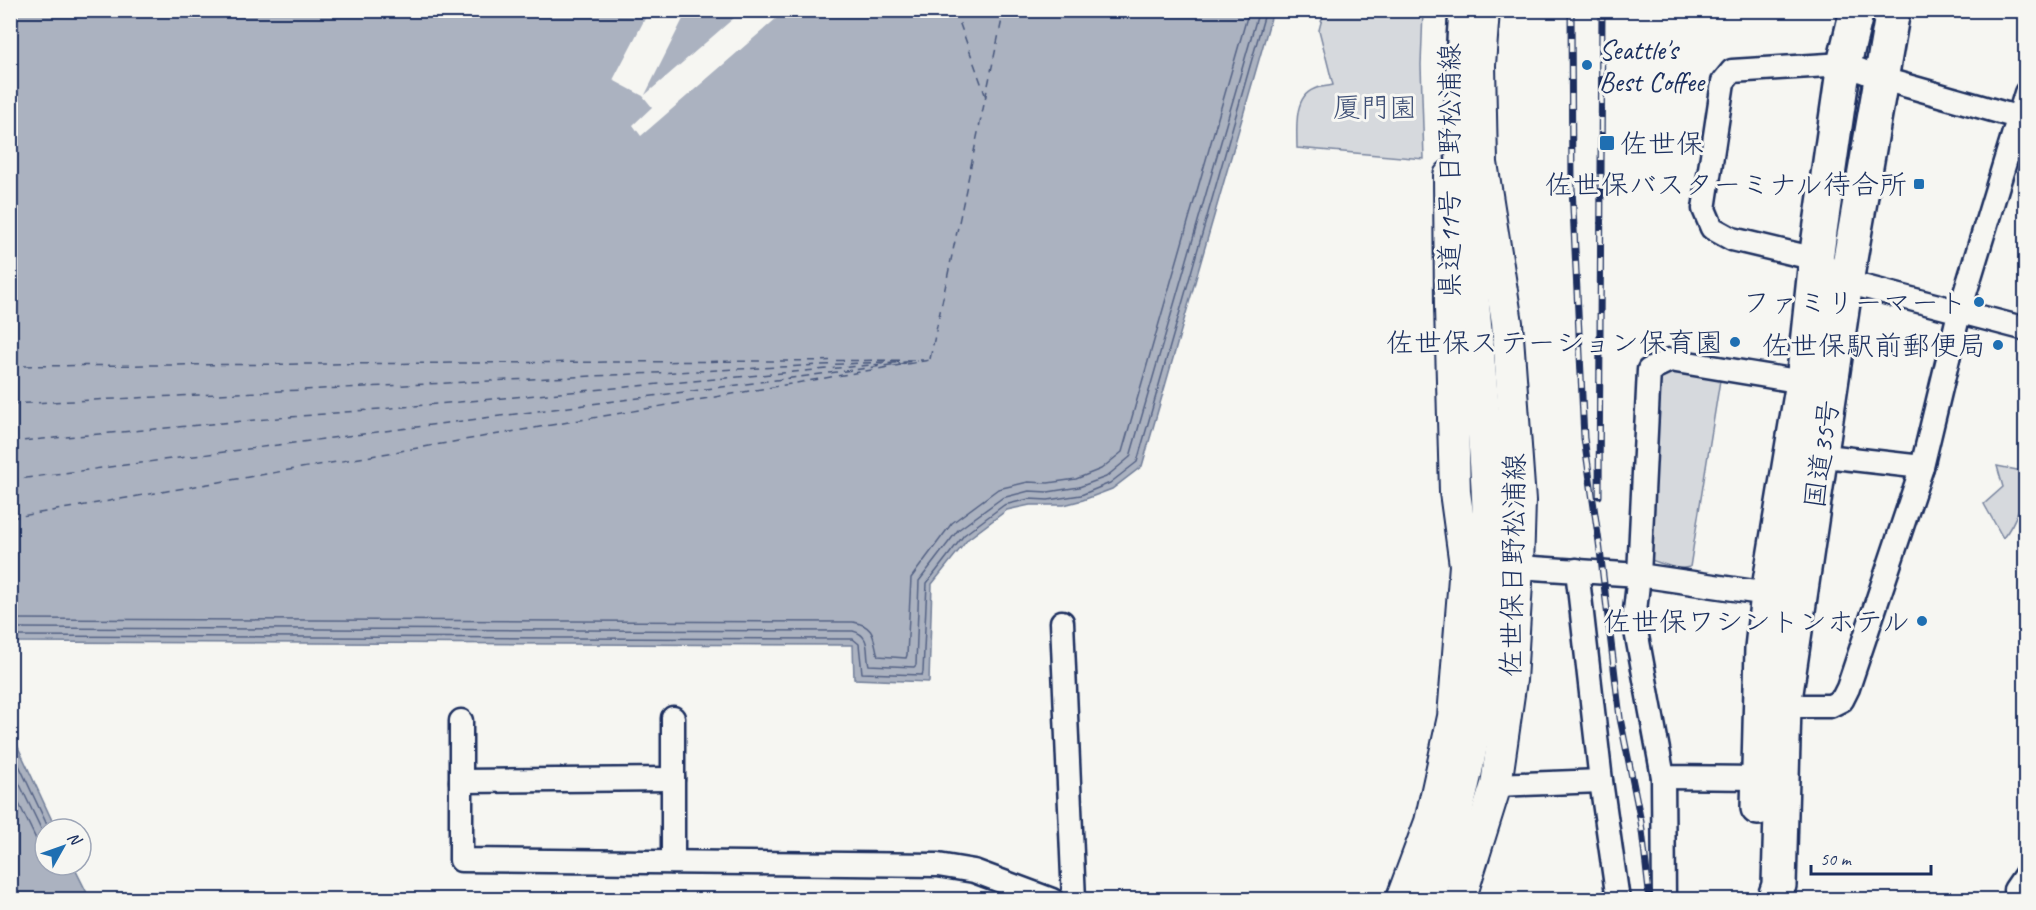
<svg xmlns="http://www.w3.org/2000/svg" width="2036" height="910" font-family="Caveat,'Klee One',sans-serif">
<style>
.green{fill:#d6d9dd;stroke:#78849e;stroke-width:1.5}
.water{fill:#abb2c0;stroke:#717e99;stroke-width:1.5}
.pier{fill:#f6f6f2}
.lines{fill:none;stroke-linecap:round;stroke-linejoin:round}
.shore{stroke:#556385;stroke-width:1.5}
.ferry{stroke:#46567b;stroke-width:1.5;stroke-dasharray:8 6;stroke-linecap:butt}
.minor-casing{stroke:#1b2f5e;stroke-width:27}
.major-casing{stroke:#1b2f5e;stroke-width:34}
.highway-casing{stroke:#1b2f5e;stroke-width:38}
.minor{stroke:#f6f6f2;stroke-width:22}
.major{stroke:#f6f6f2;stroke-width:30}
.highway{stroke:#f6f6f2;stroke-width:33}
.rail-casing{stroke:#1b2f5e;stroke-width:7}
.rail{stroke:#f6f6f2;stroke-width:4.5;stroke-dasharray:14;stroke-linecap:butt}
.poi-dot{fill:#1f6fb2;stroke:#f6f6f2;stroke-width:2}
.labels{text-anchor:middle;stroke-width:6;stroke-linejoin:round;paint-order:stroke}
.poi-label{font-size:28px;fill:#1b2f5e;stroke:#f6f6f2;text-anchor:end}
.park-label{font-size:28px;fill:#405177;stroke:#f6f6f2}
.street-label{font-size:28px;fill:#1b2f5e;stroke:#f6f6f2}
</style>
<rect width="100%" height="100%" fill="#f6f6f2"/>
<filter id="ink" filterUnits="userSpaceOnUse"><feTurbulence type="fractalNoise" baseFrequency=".0167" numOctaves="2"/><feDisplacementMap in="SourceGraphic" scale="12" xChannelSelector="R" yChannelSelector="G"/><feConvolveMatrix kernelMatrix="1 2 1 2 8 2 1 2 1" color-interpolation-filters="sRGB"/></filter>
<g filter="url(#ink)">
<!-- green -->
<g class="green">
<path d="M1324,11h99l-2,54 3,94 -127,-11c0,-18 -4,-51 17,-59 5,-3 13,-2 19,-4l-14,-55z"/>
<polygon points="1678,372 1720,380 1690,567 1678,569 1648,559 1653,452 1661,375"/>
<path d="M1997,466l25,5 3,4c1,21 -9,47 -22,63l-19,-34 19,-17z"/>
</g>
<!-- water -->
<g class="water">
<polygon points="11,11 1273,11 1142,466 1112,489 1083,500 1064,505 1030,505 1007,510 968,539 932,584 929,682 854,679 853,645 11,642"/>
<polygon points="11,732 56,829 45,829 45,865 73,865 90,899 11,899"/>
</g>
<!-- pier -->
<polygon class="pier" points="649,11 687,11 645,95 742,11 785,11 641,136 633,125 652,107 643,96 613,80"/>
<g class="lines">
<!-- shore -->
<g class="shore">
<path d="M10,619l843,3c23,4 20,17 25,34l28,2 1,-3 4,-77 41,-55 46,-34 30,-7 20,1 28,-4 25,-10 21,-17 127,-442"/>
<path d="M10,628l843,3c19,5 12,21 16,34l45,2 2,-2 3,-84 39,-51 44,-32 27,-7 19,1 31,-5 27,-10 24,-20 129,-447"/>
<polyline points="10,636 853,639 859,644 862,673 922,675 923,672 927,583 964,535 1004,505 1029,499 1048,500 1081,495 1110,483 1137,462 1266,10"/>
<polyline points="10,746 49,829"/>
<polyline points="10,764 45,837"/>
<polyline points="10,785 36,839 45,848"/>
</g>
<!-- ferry -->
<g class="ferry">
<polyline points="955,10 986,97"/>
<polyline points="930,359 1004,10"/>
<polyline points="10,366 923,360"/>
<polyline points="10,404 905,361"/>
<polyline points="10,442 917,361"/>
<polyline points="10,480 906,363"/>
<polyline points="10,518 930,360"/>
</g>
<defs>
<g id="minor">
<polyline points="2017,117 1883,79 1844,64 1732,71 1723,82 1704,209 1712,228 1732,239 1816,259 1846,282 2026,329"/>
<polyline points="1808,454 1922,467"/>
<polyline points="1518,567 1639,575 1768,594"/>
<polyline points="1577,570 1601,781 1618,900"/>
<polyline points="1062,622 1074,900"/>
<polyline points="1784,706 1830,706 1842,700 1848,688 1922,467 1959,313 2026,93"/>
<polyline points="461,721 461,860 938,865 974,871 1052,900"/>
<polyline points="1663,777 1664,900"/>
<polyline points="1759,778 1663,777 1634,620 1639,575 1649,370 1670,360 1803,382"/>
<polyline points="461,781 673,779"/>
<polyline points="1496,785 1601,781"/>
<polyline points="673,862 673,718"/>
<polyline points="2016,900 2015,890 2026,874"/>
</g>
<g id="major">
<polyline points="1401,900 1430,822 1453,717 1465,565 1455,492 1450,307 1449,176"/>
<polyline points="1460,900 1496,785 1511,680 1518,567 1520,501 1507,323 1482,163 1480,65 1484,10"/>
</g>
<g id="highway">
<polyline points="1758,808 1762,648 1768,594 1803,382 1816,259 1844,64 1857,10"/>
<path d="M1426,900c37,-90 54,-187 60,-283 1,-20 4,-39 4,-59 0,-117 -18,-232 -25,-348 -4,-66 -4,-134 1,-200"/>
<polyline points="1774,900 1779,885 1784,706 1846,282 1893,10"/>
</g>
</defs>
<!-- minor casing -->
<use href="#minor" class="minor-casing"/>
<!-- major casing -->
<use href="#major" class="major-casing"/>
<!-- highway casing -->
<use href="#highway" class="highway-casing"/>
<!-- minor -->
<use href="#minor" class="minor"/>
<!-- major -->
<use href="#major" class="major"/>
<!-- highway -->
<use href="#highway" class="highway"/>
<defs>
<g id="rail">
<polyline points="1571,10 1572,187 1584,438 1599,542 1620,718 1641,822 1650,900"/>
<polyline points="1599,496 1602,10"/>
</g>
</defs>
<!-- rail casing -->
<use href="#rail" class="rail-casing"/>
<!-- rail -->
<use href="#rail" class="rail"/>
</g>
</g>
<!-- markers -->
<g class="poi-dot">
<circle cx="1587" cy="65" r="6"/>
<rect x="1599" y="135" width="16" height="16" rx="3"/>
<rect x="1913" y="178" width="12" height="12" rx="3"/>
<circle cx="1979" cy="302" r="6"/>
<circle cx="1735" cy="342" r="6"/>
<circle cx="1998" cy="345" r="6"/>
<circle cx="1922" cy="621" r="6"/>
</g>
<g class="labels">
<!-- poi labels -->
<g class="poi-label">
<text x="1599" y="59" text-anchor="start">Seattle's<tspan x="1599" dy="32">Best Coffee</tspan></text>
<text x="1620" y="153" text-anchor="start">佐世保</text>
<text x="1907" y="194">佐世保バスターミナル待合所</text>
<text x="1967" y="312">ファミリーマート</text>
<text x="1723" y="352">佐世保ステーション保育園</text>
<text x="1986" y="355">佐世保駅前郵便局</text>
<text x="1910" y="631">佐世保ワシントンホテル</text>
</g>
<!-- park labels -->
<g class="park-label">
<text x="1375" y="117">厦門園</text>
</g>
<!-- street labels -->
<g class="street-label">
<text transform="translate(1449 171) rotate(-90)" y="10">県道11号 日野松浦線</text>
<text transform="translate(1821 454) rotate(-82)" y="10">国道35号</text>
<text transform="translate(1512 565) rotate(-89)" y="10">佐世保日野松浦線</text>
</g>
</g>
<!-- margin -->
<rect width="2036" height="910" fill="none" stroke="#f6f6f2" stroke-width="36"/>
<rect x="18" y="18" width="2000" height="874" fill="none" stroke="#1b2f5e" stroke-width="2" filter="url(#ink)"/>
<!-- north arrow -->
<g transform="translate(63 847) rotate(50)"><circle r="28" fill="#f6f6f2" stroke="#9ea6b7" stroke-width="1.5"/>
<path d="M0-4.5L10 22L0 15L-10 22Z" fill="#1f6fb2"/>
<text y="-9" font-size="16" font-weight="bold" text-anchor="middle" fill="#1b2f5e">N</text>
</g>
<!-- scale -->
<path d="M1811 865v9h120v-9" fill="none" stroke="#1b2f5e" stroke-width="3"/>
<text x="1820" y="865" font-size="18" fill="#1b2f5e" stroke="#f6f6f2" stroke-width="4.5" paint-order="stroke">50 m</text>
</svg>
